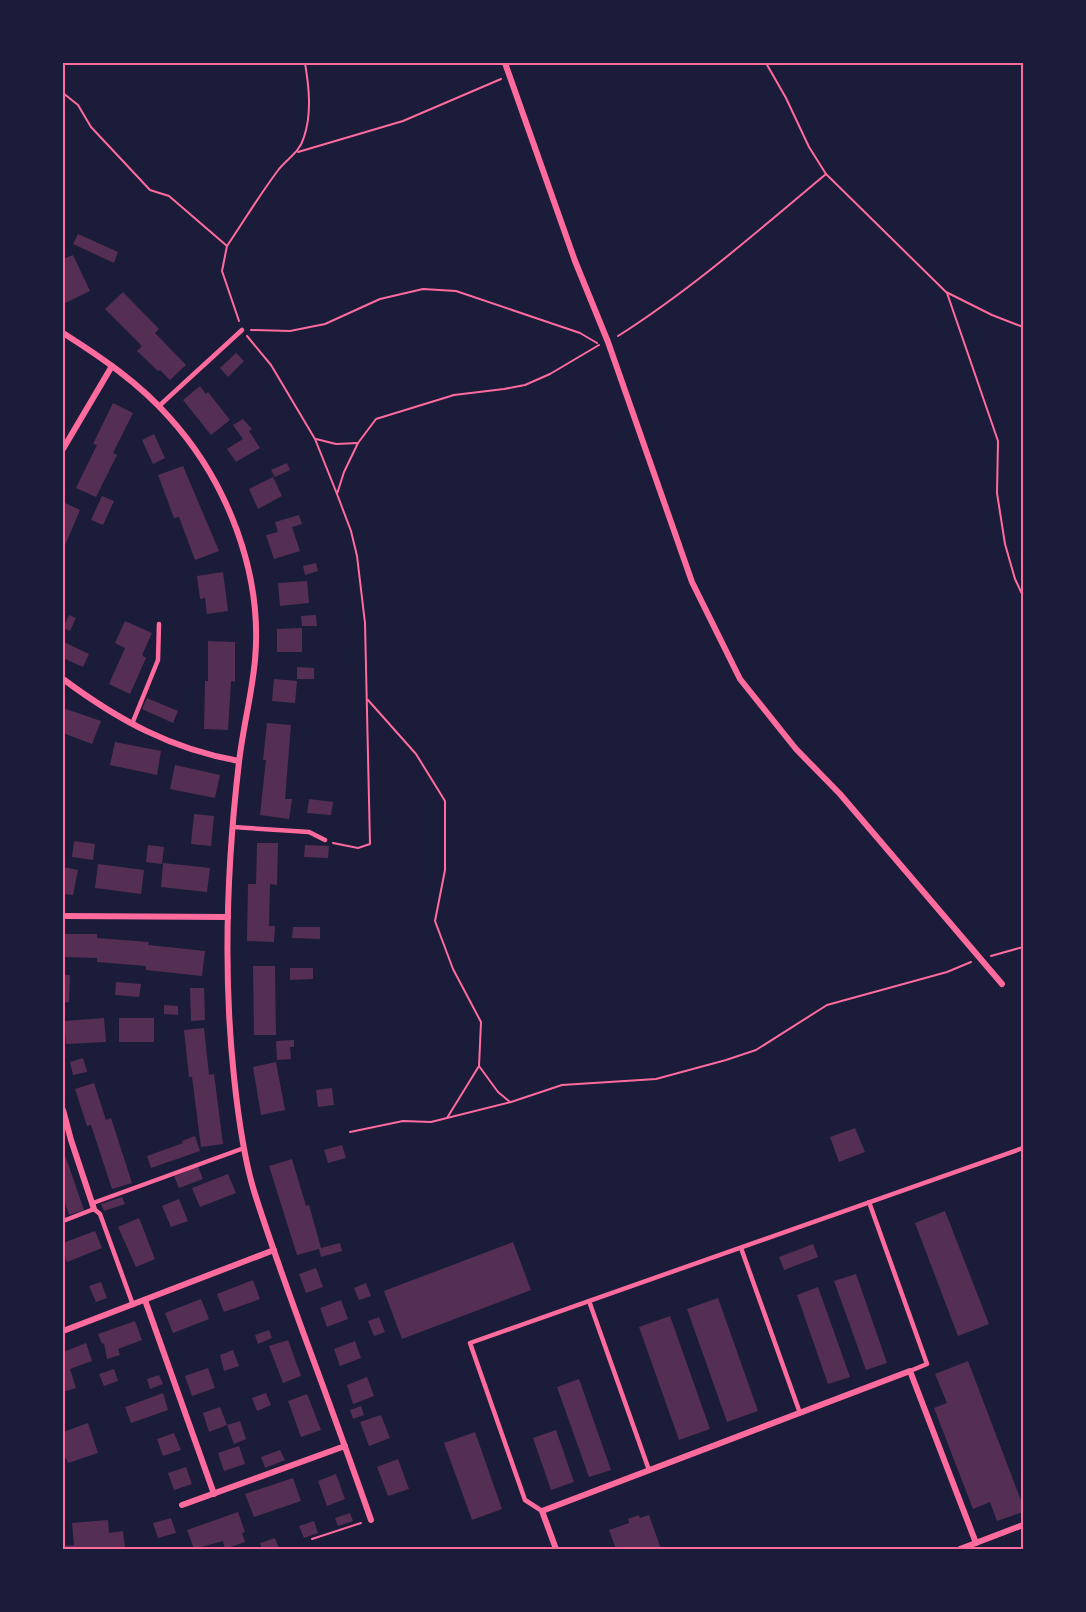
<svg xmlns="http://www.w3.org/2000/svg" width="1086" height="1612" font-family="'Fira Sans',sans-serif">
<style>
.building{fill:#542f53}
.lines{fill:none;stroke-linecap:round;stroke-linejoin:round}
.path{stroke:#ff6b9d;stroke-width:2}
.service{stroke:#ff6b9d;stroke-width:4.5}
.minor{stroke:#ff6b9d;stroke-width:6}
.neatline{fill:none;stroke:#ff6b9d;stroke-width:2}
</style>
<rect width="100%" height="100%" fill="#1b1b3a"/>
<!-- building -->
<g class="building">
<polygon points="78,234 118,252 114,263 73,244"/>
<polygon points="73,255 90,291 65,303 63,298 63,259"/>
<polygon points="123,292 159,329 155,333 186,365 170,380 160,370 158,371 137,351 142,346 105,309"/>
<polygon points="236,353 244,361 228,377 220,368"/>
<polygon points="200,386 206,394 208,392 230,420 211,435 183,400"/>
<polygon points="113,403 133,413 113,453 117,455 96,497 76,488 97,445 93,444"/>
<polygon points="243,419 252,429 249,431 260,448 236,462 227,449 243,439 233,425"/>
<polygon points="154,434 165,458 153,464 142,440"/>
<polygon points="287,463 290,470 275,477 271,470"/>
<polygon points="183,466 219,551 195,560 179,517 174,518 158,475"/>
<polygon points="273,477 282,496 258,509 249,489"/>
<polygon points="102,496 114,501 103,525 91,520"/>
<polygon points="63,502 80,510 63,550"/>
<polygon points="299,515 302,524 292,527 300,551 274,559 266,535 278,532 275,522"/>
<polygon points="316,563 318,571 305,575 303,566"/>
<polygon points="223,572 228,611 207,614 205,598 200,599 197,576"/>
<polygon points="307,581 309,603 280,606 278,583"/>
<polygon points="69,615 76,618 70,631 63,628"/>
<polygon points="316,615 317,626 302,626 301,616"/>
<polygon points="125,621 152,633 142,655 146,658 130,694 109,684 125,648 115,643"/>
<polygon points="302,628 302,652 277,652 277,629"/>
<polygon points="208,641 235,642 235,682 231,681 228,730 204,729 205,681 208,681"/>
<polygon points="64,642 89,654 83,667 63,658"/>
<polygon points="297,667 314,668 314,679 297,679"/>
<polygon points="274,679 297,681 295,703 272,701"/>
<polygon points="147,698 178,711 173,723 142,709"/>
<polygon points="63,708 101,721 92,744 63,733"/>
<polygon points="267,723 291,725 285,799 292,799 289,819 260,815 266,760 263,760"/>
<polygon points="115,742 161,751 157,775 110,765"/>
<polygon points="175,765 220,775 215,798 170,789"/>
<polygon points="309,799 333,802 331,815 307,813"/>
<polygon points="194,814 214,816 211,846 191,844"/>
<polygon points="74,841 95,844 93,860 72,857"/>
<polygon points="257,843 278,843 277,885 270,884 269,926 275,926 274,942 247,941 248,884 256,884"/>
<polygon points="148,845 164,847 162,864 146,862"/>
<polygon points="305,845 329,846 328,858 304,857"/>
<polygon points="163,863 210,868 207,892 161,887"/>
<polygon points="98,864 144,870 141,894 95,888"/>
<polygon points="63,867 78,870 73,895 63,894"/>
<polygon points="293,927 320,927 320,939 292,938"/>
<polygon points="63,934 97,934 97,938 149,942 148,945 205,951 202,976 146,970 146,966 97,962 97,958 63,957"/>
<polygon points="253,966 275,966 276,1035 254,1035"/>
<polygon points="290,968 313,968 313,979 290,980"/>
<polygon points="63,975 70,975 69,1002 63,1003"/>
<polygon points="116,982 141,984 139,997 115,995"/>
<polygon points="190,988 204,988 205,1020 191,1021"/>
<polygon points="164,1005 178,1006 178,1015 164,1014"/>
<polygon points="104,1018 106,1042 66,1044 64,1021"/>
<rect x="119" y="1018" width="35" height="24"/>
<polygon points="204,1028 209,1075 214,1074 223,1144 201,1147 192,1077 189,1077 184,1030"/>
<polygon points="294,1040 294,1047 290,1047 291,1059 277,1060 276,1041"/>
<polygon points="83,1058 87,1072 73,1075 70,1062"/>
<polygon points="276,1062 285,1110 261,1115 253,1067"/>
<polygon points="94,1083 106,1120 111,1118 132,1183 112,1189 91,1125 87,1126 75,1089"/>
<polygon points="332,1088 334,1105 318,1107 316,1090"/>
<polygon points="855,1128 865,1152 839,1162 830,1137"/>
<polygon points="195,1136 200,1151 151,1168 147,1156 183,1143 182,1141"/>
<polygon points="342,1145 346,1158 328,1163 324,1150"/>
<polygon points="65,1155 84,1210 69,1215 63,1196 63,1156"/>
<polygon points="292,1159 306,1206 309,1205 321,1248 340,1243 342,1251 321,1257 319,1249 297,1255 269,1166"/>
<polygon points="198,1167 203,1179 179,1188 174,1176"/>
<polygon points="228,1174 236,1193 200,1207 192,1188"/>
<polygon points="122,1197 125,1204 104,1211 101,1204"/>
<polygon points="179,1199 188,1221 171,1227 162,1206"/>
<polygon points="945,1211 989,1324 958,1336 915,1223"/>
<polygon points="139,1218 155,1259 136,1267 118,1227"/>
<polygon points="95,1231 102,1248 67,1262 63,1253 63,1243"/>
<polygon points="513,1242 531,1290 402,1339 384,1291"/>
<polygon points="813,1244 818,1257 784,1270 779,1257"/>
<polygon points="316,1268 323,1287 306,1293 299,1274"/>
<polygon points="856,1274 887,1363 866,1370 834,1281"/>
<polygon points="253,1280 260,1299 224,1312 217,1294"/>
<polygon points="101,1282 107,1298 96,1302 89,1286"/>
<polygon points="366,1283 371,1296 359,1300 354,1288"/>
<polygon points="818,1287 850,1377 828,1384 797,1295"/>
<polygon points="718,1298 758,1411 727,1422 687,1309"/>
<polygon points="201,1299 209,1319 173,1333 165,1313"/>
<polygon points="341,1300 348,1319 327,1327 320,1308"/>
<polygon points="670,1316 710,1429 679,1440 639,1327"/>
<polygon points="379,1317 385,1332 374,1336 368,1321"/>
<polygon points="135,1321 142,1340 118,1349 120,1355 107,1359 104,1343 102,1344 98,1334"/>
<polygon points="269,1330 272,1338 258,1344 255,1335"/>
<polygon points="288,1340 301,1376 283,1383 269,1346"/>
<polygon points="355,1341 361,1358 340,1366 334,1349"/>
<polygon points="86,1343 92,1361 70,1369 76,1388 63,1392 63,1352"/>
<polygon points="233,1350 239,1366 224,1371 220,1355"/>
<polygon points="968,1361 1023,1506 1023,1512 997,1521 990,1502 973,1509 934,1408 947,1403 935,1374"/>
<polygon points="208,1368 215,1388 192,1396 185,1376"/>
<polygon points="114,1369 118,1381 104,1386 99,1374"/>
<polygon points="159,1375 163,1384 150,1389 147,1379"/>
<polygon points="367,1377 374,1396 353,1404 347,1385"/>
<polygon points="579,1379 611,1470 589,1477 557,1387"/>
<polygon points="163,1393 168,1410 131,1423 125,1407"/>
<polygon points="266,1393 271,1405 257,1411 252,1398"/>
<polygon points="307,1394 321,1430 301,1437 288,1401"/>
<polygon points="361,1406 364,1415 353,1419 350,1410"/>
<polygon points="220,1407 227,1425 209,1432 203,1413"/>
<polygon points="381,1415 390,1438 369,1446 360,1422"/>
<polygon points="240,1421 246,1439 234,1444 227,1425"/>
<polygon points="88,1423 98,1453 68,1463 66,1458 63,1459 63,1432"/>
<polygon points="556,1430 574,1482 551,1490 533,1438"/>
<polygon points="475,1432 502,1509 472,1520 444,1443"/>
<polygon points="174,1433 181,1450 163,1456 157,1439"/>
<polygon points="239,1446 245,1464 224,1471 218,1453"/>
<polygon points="280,1450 285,1460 265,1468 261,1457"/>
<polygon points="398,1459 409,1489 388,1496 377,1467"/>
<polygon points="186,1467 192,1484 174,1490 168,1473"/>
<polygon points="336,1474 345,1499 327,1506 318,1481"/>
<polygon points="293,1478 301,1501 254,1517 245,1494"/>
<polygon points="238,1512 245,1532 242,1533 245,1542 225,1549 223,1541 194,1549 187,1530"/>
<polygon points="350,1513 353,1521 338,1526 335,1518"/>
<polygon points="639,1515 640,1518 649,1515 661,1549 616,1549 609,1530 629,1523 628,1519"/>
<polygon points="171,1518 176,1533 158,1538 153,1523"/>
<polygon points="108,1520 109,1533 123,1531 125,1548 63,1549 63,1546 74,1545 72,1523"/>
<polygon points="314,1521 318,1533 304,1538 299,1526"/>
<polygon points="275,1538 279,1549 262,1549 260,1543"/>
</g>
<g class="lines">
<!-- path -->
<g class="path">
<polyline points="766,63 786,98 809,147 826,174 946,292 992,315 1023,327"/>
<polyline points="63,93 78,105 91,127 150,190 169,196 227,246"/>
<polyline points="298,152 403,121 501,79"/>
<polyline points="947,293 998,441 997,493 1005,544 1015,579 1023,596"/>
<path d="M239,321l-17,-50 5,-25c17,-25 33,-52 52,-77 9,-11 21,-17 25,-32 8,-24 5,-50 1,-74"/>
<polyline points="251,330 290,331 325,324 380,299 423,289 456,291 580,333 597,343"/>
<polyline points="247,336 271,365 315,439 337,494"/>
<path d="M618,336c74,-47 141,-106 208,-162"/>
<polyline points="316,439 336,444 358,443"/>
<polyline points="368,700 416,754 445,801 445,870 435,921 453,969 481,1022 479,1066 447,1118"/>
<polyline points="333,843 358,848 370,844 365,623 357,556 351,531 337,494 344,472 358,443 376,419 454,395 504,389 525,385 550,374 599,345"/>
<polyline points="991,956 1023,947"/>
<polyline points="479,1066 498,1092 510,1102"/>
<polyline points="350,1132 403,1121 431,1122 511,1102 562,1085 656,1079 726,1060 756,1050 827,1005 947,972 971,962"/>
<polyline points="312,1539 361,1523"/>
</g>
<!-- service -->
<g class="service">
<polyline points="159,406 242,330"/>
<polyline points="132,724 158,660 159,624"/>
<polyline points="233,827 309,832 325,840"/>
<polyline points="869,1202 927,1364 910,1371"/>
<polyline points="93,1203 244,1148"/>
<polyline points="63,1221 94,1209 100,1214 133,1305"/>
<polyline points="741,1248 800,1413"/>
<polyline points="589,1301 649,1470"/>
<polyline points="542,1511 525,1500 470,1343 1023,1148"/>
</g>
<!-- minor -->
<g class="minor">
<polyline points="505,63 575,261 608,342 692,582 740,679 796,749 840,794 1002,984"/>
<path d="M63,333c38,24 76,50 106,84 58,64 94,156 86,243 -3,34 -12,67 -16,102 -12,102 -16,212 -5,315 4,38 9,78 20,114 15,48 32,94 49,141 23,62 46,125 68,188"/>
<polyline points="63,449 112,366"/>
<path d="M63,679c55,41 108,70 176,82"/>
<polyline points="63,916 228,917"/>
<polyline points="63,1110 71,1140 94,1209"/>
<polyline points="145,1300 214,1494"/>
<polyline points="63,1331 274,1250"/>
<polyline points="182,1505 345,1446"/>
<polyline points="556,1549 542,1511 910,1371 976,1543"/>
<polyline points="960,1549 1023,1525"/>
</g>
</g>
<!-- border -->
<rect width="1086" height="1612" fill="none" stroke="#1b1b3a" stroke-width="129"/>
<rect x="64" y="64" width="958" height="1484" class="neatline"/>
</svg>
